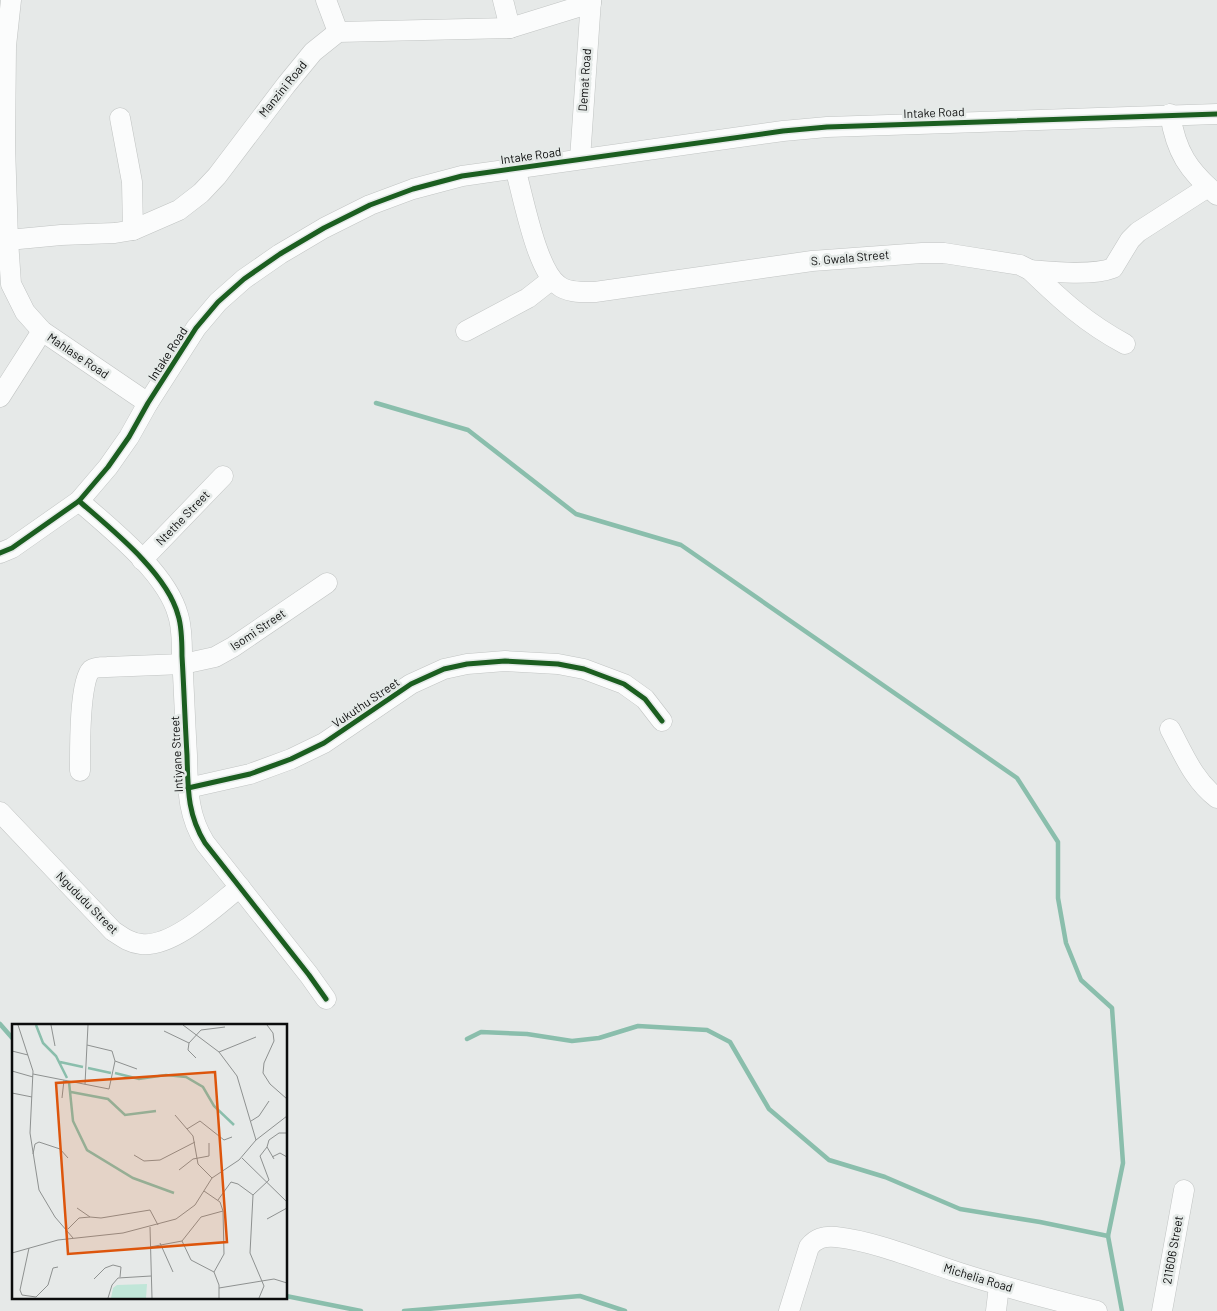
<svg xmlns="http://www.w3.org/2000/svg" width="1217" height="1311" font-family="Barlow,sans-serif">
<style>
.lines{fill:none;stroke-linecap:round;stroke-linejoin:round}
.stream{stroke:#8abeac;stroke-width:4.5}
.minor-casing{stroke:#c1c4c3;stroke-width:21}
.minor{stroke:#fbfcfc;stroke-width:20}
.cycleway-casing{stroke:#e5eae8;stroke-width:8}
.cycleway{stroke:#1b5e20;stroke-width:5}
.labels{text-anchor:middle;stroke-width:5;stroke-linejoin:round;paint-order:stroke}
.street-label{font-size:12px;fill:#0b0c0c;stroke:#e5eae8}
.inset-river{fill:none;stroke:#8abeac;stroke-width:2.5}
.inset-road{fill:none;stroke:#8e9190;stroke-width:1}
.view{fill:#dd550c;fill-opacity:0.15;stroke:#dd550c;stroke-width:2.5}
.inset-edge{fill:none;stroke:#0b0c0c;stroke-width:2.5}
</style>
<rect width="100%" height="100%" fill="#e6e9e8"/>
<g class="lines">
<!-- stream -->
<g class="stream">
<polyline points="376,403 468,430 576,514 681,545 1017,778 1058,842 1058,898 1066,943 1081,980 1112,1008 1123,1163 1108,1236 1122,1311"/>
<polyline points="0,1024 14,1040"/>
<polyline points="467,1039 481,1032 527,1034 572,1041 599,1038 638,1026 707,1030 730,1042 769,1109 829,1160 885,1177 960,1209 1040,1222 1108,1236"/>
<polyline points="286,1296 361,1311"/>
<polyline points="404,1311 580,1296 625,1311"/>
</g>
<defs>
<g id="minor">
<polyline points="11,0 6,46 5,145 8,240 11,284 25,312 42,331 148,403"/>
<polyline points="326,0 338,32"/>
<polyline points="503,0 510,28"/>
<path d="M1170,114c6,38 18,56 47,81"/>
<polyline points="120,118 132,182 133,230"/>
<polyline points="580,159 591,0"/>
<path d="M515,168c8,27 21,101 43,117 9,8 25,7 37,7l217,-31 110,-8h22l76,12 10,5c31,30 56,53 95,74"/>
<polyline points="8,240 61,235 115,233 133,230 179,210 201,193 217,176 286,85 313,52 338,32 510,28 591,3"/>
<path d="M1030,270c22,2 63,6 83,-2l17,-28 8,-8 70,-45"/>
<polyline points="466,331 528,298 551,280"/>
<polyline points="0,397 42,331"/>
<path d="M79,501c32,28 88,72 99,114 4,12 4,28 4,41 2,33 3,66 5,99 1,33 0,59 18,88l104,132 17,24"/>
<polyline points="0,553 12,548 79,501 108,467 129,437 148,403 196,328 218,302 244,279 280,254 324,228 370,205 413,189 462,176 783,131 827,127 1217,114"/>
<polyline points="142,560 223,476"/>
<path d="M1170,729c13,24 24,52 47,69"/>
<path d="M80,771c0,-17 -1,-90 11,-101 4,-3 11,-3 16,-3l76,-3 32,-7 18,-10 94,-64"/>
<polyline points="188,788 250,774 291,759 324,743 411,684 444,669 467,664 505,661 558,664 584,669 624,684 645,699 662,721"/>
<path d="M0,812l113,119c9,6 17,12 28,13 32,4 75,-38 99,-57"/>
<path d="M789,1311l20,-64c7,-9 15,-11 27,-10 38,4 84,23 121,35 46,15 93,27 140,39"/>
<polyline points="996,1311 999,1286"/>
<polyline points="1162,1311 1184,1190"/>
</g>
</defs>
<!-- minor casing -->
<use href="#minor" class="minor-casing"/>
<!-- minor -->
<use href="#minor" class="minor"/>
<defs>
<g id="cycleway">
<path d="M79,501c32,28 88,72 99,114 4,12 4,28 4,41 2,33 3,66 5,99 1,33 0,59 18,88l104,132 17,24"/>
<polyline points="0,553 12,548 79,501 108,467 129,437 148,403 196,328 218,302 244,279 280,254 324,228 370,205 413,189 462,176 783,131 827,127 1217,114"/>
<polyline points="188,788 250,774 291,759 324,743 411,684 444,669 467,664 505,661 558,664 584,669 624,684 645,699 662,721"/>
</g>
</defs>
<!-- cycleway casing -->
<use href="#cycleway" class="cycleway-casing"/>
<!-- cycleway -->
<use href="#cycleway" class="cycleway"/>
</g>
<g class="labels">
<!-- street labels -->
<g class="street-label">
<text transform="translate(585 80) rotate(-86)" y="4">Demat Road</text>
<text transform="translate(283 89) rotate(-51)" y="4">Manzini Road</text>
<text transform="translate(934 113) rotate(-2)" y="4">Intake Road</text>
<text transform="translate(531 156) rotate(-8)" y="4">Intake Road</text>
<text transform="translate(850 258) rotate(-5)" y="4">S. Gwala Street</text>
<text transform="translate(168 354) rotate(-57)" y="4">Intake Road</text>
<text transform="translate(78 356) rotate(34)" y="4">Mahlase Road</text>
<text transform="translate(183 518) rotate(-46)" y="4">Ntethe Street</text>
<text transform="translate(258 630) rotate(-34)" y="4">Isomi Street</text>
<text transform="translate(366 703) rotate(-34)" y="4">Vukuthu Street</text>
<text transform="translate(177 754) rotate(-93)" y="4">Intiyane Street</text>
<text transform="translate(87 903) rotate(45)" y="4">Ngududu Street</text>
<text transform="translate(1173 1250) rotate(-80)" y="4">211606 Street</text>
<text transform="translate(978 1278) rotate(17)" y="4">Michelia Road</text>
</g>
</g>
<!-- overview -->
<g transform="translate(12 1024)">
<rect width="275" height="275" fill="#e6e9e8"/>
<path d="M135,260l-1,14h-35l2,-10 4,-3z" fill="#c0e6d8"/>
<path class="inset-river" d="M24,1l7,18 13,13 11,22M48,38l23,5M76,44l23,5M103,49l24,6 27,-4 20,2 17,10 11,19 20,19M57,58l4,39 14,29 46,28 41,15M59,68l37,7 17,16 31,-4"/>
<path class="inset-road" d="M6,1l15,46 -3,62 9,57 16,27 18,21M39,1l4,21M171,1l36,27 18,24 19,64M255,1l6,8 1,8 -10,22 -1,10 7,11 17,15M152,7l25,12 -1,7 8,8M177,19l12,-13 24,-3M0,27l16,4M207,28l37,-15M103,37l22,8M0,47l21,6M21,50l76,15 6,-28 -3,-10 -25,-6M73,60l3,-59M0,69l20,4M50,74l2,-18M163,91l18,21 5,28 14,14M239,97l8,-5 10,-15M175,105l13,-8 24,19 8,-3M21,130l2,-10 4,-2 21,7 8,9M122,131l10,6 16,-1 35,-18M260,133l8,-4 7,4M230,134l45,44M262,135l-7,-12 2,-7 10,-7h8M167,146l14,-11 16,-3v-13M192,167l16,11 3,9 1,43 -10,18M241,171l-3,58 14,33 -5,12M241,171l16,-15 -9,-24 7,-9M206,176l13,-18 7,2 15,11M65,184l13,9 11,1 49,-8 8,15M255,195l20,-11M138,203l2,71M56,205l11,-11 11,-1M170,217l9,19 23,12 5,13v13M148,219l13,29M138,223l32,-6 19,-24 22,-6M17,224l-9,42 2,5 14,2 12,-12 5,-17 5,-1M0,229l46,-13 65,-7 53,-14 19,-14 17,-27 27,-18 17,-20 31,-24M82,255l11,-11 8,-3 8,2 -1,10M207,264l55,-9 13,4M96,274l4,-13 6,-7 33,-2"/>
<path class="view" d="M203,48l12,170 -159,12 -12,-171z"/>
<rect width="275" height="275" class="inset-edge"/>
</g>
</svg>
